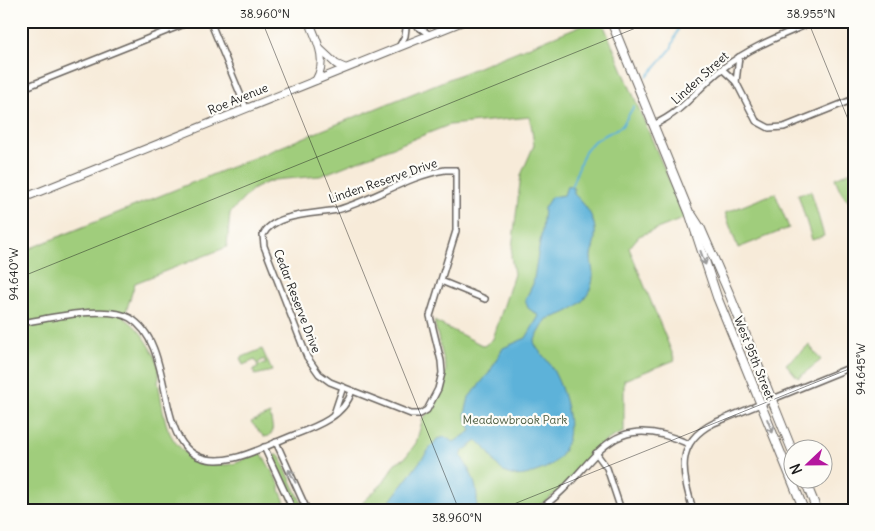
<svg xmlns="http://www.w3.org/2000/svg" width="875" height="531" font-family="Delius,sans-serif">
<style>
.green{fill:#a0cd7b;stroke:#5e744c}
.water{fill:#5db2d9;stroke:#3c677a}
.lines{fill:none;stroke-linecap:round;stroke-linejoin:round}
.stream{stroke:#5db2d9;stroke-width:2}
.street-casing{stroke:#69645e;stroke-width:8}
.secondary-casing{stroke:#69645e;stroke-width:9}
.primary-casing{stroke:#69645e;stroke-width:10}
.street{stroke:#fff;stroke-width:5}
.secondary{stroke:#fff;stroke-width:7}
.primary{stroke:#fff;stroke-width:8}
.oneway{stroke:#999}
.ticks{fill:none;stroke:#1c1c1c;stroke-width:1;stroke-opacity:0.45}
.labels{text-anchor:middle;stroke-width:4.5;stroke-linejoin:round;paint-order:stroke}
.street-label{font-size:12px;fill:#1c1c1c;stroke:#fdfcf7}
.park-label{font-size:12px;fill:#4a5a3d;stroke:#fdfcf7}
.neatline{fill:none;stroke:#1c1c1c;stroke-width:2}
.ticks-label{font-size:12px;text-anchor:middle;fill:#1c1c1c}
</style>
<rect width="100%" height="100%" fill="#fdfcf7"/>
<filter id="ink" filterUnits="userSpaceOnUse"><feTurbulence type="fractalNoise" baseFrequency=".02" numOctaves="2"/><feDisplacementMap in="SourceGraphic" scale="10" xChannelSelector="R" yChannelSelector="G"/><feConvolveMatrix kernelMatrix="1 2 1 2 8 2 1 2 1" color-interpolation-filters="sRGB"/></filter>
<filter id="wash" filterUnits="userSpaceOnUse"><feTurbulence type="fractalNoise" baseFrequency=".0096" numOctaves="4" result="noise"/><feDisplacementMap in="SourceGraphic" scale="20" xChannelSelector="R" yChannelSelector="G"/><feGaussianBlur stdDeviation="1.12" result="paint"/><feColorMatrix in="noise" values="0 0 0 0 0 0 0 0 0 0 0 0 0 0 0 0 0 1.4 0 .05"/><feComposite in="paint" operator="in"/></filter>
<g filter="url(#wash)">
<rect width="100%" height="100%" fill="#f7ebd9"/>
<!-- green -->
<g class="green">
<path d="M592,21h10l83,197 -46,18 -10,12 46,112 -51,20v52c-35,14 -37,31 -61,55 -9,9 -20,16 -32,23h-176l29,-28 11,-19 10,-5 11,-15 7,-25 10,-10 8,-16 5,-23 -12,-48 50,25 9,-7 21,-65 -3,-18 10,-81 13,-30 -4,-28 -81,8 -129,51 -46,4 -13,5 -9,5 -22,23 -3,34 -92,36 -11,35c16,8 41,45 34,64 3,13 4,28 8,41 8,29 37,47 66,41 10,-2 16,-8 24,-11l6,1 18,31v5l8,20h-267v-258z"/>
<path d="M854,170v33c-11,-3 -15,-15 -19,-25z"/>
<polygon points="811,191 824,236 812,240 798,194"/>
<polygon points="775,193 789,228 738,248 725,213"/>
<polygon points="809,345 821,360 798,378 786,364"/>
<polygon points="262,349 272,371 255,375 253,370 258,368 257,365 266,364 264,359 257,364 255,360 243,365 240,358"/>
<polygon points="270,414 273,431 269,436 264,437 251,422"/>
<polygon points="275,455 279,455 305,510 295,510 272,459"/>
</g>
<!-- water -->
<path class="water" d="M567,186l7,2v6c12,11 23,26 21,43 0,7 -3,13 -4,19 0,7 2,13 2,20 -1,26 -25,38 -46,43l-13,22c1,7 10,15 15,22 18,29 37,90 -8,107 -11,4 -22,8 -33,4 -14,-6 -19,-27 -31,-33l-14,10 -2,5c11,18 19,32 15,54h-93l54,-71 8,-2 9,5 17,-11 -6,-17 4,-17 20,-24 14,-25 23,-10 13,-22 -11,-8 -3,-8 8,-16 9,-54 2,-22 7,-11 13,-2z"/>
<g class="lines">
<!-- stream -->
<g class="stream">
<polyline points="647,77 671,49 681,21"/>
<polyline points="571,187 585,151 594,141 622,126 634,106"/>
</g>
</g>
</g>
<g filter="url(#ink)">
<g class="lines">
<defs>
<g id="street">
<polyline points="210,21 246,108"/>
<polyline points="410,21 430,35"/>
<polyline points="399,47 405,36 407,21"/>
<polyline points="722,69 736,82 756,121 769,128 784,127 854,99"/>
<polyline points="736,82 739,57"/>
<polyline points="21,89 192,21"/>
<path d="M653,125c32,-14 43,-36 69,-56 28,-22 60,-34 93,-48"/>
<path d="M445,170h11v61l-26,85 11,45 1,12 -4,16 -11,21 -7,4h-9l-81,-32 -11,-8 -12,-17 -43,-111 -1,-11c10,-22 55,-21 74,-25 37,-10 70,-34 108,-40z"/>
<polyline points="441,281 485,299"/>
<path d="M21,323c27,-4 85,-19 109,-5 54,32 14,160 104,140 21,-5 41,-16 60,-23 24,-9 50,-19 58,-44"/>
<polyline points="334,414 343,387"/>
<polyline points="276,442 307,510"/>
<polyline points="264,447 293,510"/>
<polyline points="596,453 607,468 621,510"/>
<path d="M538,510c59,-38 63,-106 151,-66"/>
<path d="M693,510c-10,-35 -20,-67 21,-87l140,-57"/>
</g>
<g id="secondary">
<path d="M309,21c8,20 19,39 7,59"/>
<polyline points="321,50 336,64 345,68"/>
<polyline points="21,199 464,21"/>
</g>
<g id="primary">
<polyline points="611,21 689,212 717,297 804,510"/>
<polyline points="692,215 701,229 729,293 792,450"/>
<polyline points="804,478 817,510"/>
</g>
</defs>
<!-- street casing -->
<use href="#street" class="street-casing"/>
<!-- secondary casing -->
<use href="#secondary" class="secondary-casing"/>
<!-- primary casing -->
<use href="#primary" class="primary-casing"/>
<!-- street -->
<use href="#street" class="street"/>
<!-- secondary -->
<use href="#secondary" class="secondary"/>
<!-- primary -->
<use href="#primary" class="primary"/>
</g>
<!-- one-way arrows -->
<defs><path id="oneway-shaft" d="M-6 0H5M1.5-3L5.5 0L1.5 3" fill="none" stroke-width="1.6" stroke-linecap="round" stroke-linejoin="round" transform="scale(1.25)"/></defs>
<g class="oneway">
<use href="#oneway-shaft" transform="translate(703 258) rotate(70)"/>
<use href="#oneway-shaft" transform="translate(770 426) rotate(68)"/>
<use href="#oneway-shaft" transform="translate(292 476) rotate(-118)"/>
</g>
</g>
<!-- ticks -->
<path class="ticks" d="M262,21l197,489M808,21l46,113M21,277l632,-256M499,510l355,-143"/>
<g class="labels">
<!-- street labels -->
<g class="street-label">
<text transform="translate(700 78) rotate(-42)" y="4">Linden Street</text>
<text transform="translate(238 99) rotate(-22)" y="4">Roe Avenue</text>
<text transform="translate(383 181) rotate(-19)" y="4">Linden Reserve Drive</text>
<text transform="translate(297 301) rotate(69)" y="4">Cedar Reserve Drive</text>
<text transform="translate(754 358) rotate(68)" y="4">West 95th Street</text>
</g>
<!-- park labels -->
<g class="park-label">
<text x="515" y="424">Meadowbrook Park</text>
</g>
</g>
<!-- margin -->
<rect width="875" height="531" fill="none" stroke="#fdfcf7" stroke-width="55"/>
<!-- north arrow -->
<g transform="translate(808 464) rotate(248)"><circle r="24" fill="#fdfcf7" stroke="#a3a29f"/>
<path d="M0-4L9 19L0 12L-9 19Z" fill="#b5179e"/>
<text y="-8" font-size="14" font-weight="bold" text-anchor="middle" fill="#1c1c1c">N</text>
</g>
<rect x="28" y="28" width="820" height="476" class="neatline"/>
<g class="ticks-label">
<text x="265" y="18">38.960°N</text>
<text x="811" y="18">38.955°N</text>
<text transform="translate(14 274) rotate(-90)" y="4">94.640°W</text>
<text transform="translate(861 369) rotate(-90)" y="4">94.645°W</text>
<text x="457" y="522">38.960°N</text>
</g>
</svg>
